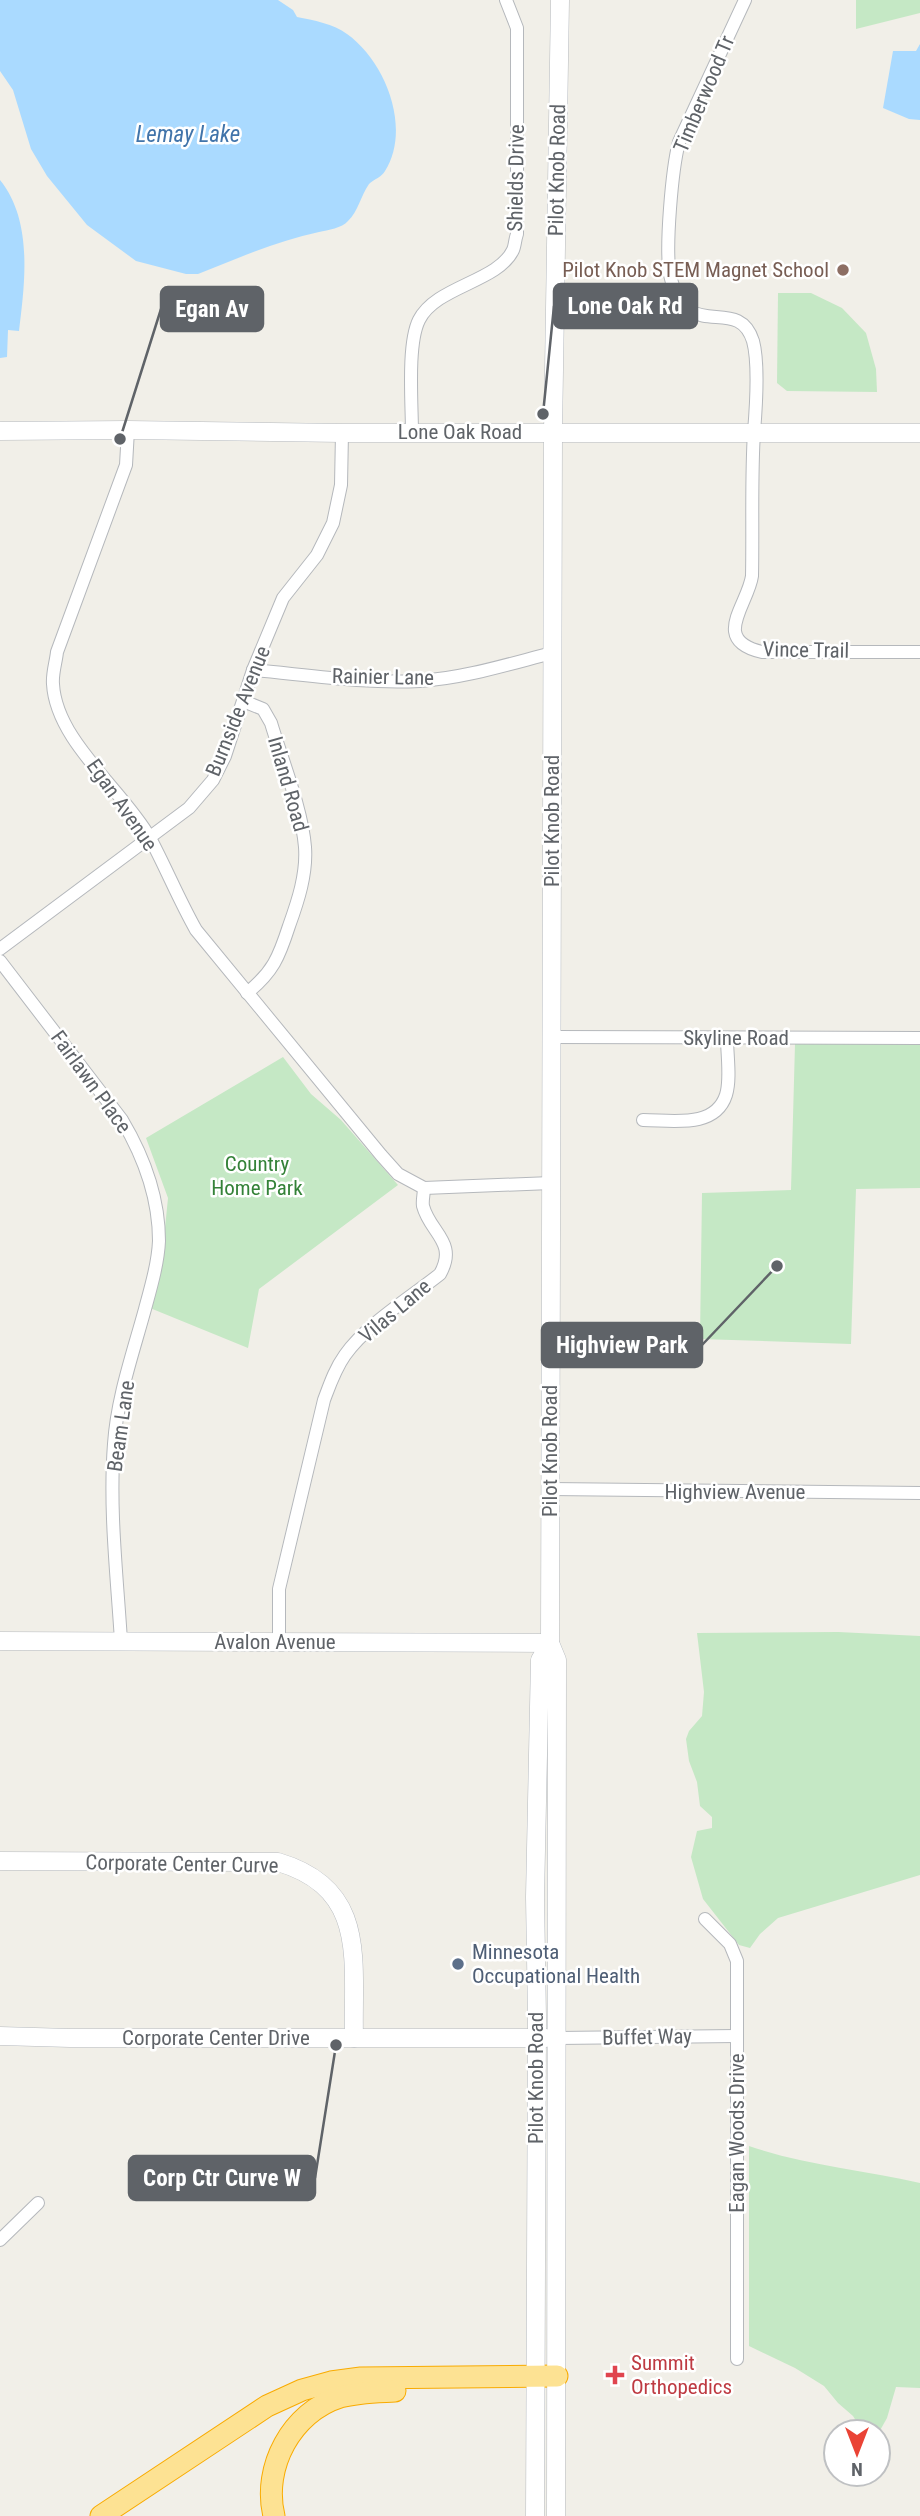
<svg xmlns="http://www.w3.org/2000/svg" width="920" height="2516" font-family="'Roboto Condensed',sans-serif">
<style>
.green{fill:#c5e8c5}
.water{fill:#aadaff}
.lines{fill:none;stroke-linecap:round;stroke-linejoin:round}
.street-casing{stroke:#b5b8bc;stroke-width:14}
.secondary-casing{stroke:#b6babf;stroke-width:19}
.highway-casing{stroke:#f9ab00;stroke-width:23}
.street{stroke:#fff;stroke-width:12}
.secondary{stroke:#fff;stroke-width:18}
.highway{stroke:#fde293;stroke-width:21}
.education-dot{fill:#8d6e63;stroke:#fff;stroke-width:2.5}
.service-dot{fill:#5c6f8a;stroke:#fff;stroke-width:2.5}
.health-dot{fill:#e0444e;stroke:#fff;stroke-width:2.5}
.labels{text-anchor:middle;stroke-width:5;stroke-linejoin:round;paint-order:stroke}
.street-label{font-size:21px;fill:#5f6368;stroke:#fff}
.education-label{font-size:21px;fill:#785e54;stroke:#fff;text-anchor:end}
.park-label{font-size:21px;fill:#348238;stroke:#fff}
.service-label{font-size:21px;fill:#4e5e75;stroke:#fff;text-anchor:start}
.health-label{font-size:21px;fill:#be3a42;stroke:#fff;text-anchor:start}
.water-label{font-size:23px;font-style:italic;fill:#4174aa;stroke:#fff}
.leader{fill:none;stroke:#5f6368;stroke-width:2.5}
.callout-dot{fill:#5f6368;stroke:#fff;stroke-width:2.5}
.callout{fill:#5f6368;stroke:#5f6368;stroke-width:2.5}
.callout-label{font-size:23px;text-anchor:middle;font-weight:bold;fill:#fff}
</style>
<rect width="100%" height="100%" fill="#f1efe8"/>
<!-- green -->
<g class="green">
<polygon points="856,0 920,0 920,13 856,29"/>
<polygon points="778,293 811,293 842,308 866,333 876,369 877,392 787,391 777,383"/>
<polygon points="795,1044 920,1044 920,1188 856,1189 851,1344 700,1339 702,1193 791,1190"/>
<polygon points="283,1057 311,1094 341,1120 398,1185 259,1289 248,1348 150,1308 164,1238 168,1198 146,1138"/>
<polygon points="838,1632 920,1636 920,1875 778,1918 760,1934 750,1948 739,1945 703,1899 691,1857 697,1831 712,1828 712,1817 700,1806 697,1782 689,1761 686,1739 689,1731 702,1716 704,1692 697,1633"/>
<path d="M749,2146c55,19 114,24 171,37v205l-24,-1 -9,31 -9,16v-2h-15l-10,-16 -15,-13 -14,-17 -29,-18 -46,-22z"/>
</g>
<!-- water -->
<g class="water">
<path d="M0,0h278l15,10 4,7c16,3 37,7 50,17 38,27 65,94 38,137 -3,6 -11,8 -16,13 -8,11 -11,28 -21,37 -6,7 -20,9 -29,11 -42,9 -81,26 -121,42h-12l-50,-13 -49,-36 -40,-49 -16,-27 -18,-59 -13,-19z"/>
<polygon points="920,44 920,120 909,119 883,108 893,51 916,51"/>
<path d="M0,180c33,41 25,102 19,151l-11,-1 -1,27 -7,1z"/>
</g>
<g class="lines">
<defs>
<g id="street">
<path d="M745,0l-66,142c-7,27 -14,106 -9,133 3,13 8,28 20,36 22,13 52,-5 63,30 6,22 3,67 1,91 -3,47 -1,96 -2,144 -4,29 -42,64 10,76h158"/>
<path d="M128,430l-2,35 -69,187c-1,10 -5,22 -4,32 3,57 70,106 97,154 16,30 29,62 46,92l185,225 17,19 26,14"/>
<path d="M412,433c0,-29 -5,-89 7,-113 17,-34 79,-38 94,-70 2,-4 2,-11 4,-16v-206l-11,-28"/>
<path d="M253,670c55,5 112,14 167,11 45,-3 89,-17 132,-28"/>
<path d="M243,701l20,8 8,14c11,37 31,86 34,124 2,27 -7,54 -16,79 -10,31 -16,46 -42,67"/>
<polyline points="0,949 189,808 213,780 225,756 253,670 283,598 317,555 333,523 341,485 342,433"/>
<path d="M0,961l122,159c22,37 37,76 37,121 -1,22 -8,46 -14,68 -12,44 -28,89 -31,135 -5,65 3,132 7,197"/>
<polyline points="551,1037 920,1038"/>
<path d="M643,1120c29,0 72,9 83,-25 5,-16 1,-40 1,-57"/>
<polyline points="424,1188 551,1183"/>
<polyline points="550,1489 920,1493"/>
<path d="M279,1642v-53l45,-189c6,-16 11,-31 21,-45 22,-31 65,-57 95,-81 18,-32 -10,-41 -17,-68 -1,-5 1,-12 1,-18"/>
<polyline points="705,1919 730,1944 737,1961 737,2359"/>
<polyline points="557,2038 737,2036"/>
<polyline points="0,2240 38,2203"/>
</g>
<g id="secondary">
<polyline points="0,431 128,430 342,433 920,433"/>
<polyline points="0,1641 550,1643"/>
<path d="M0,1861l278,1c91,27 74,99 76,176"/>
<polyline points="0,2036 70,2038 546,2038"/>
<polyline points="535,2516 537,2018 535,1897 540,1660 550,1643"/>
<polyline points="556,2516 557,1660 550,1643 553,432 560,0"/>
</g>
<g id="highway">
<polyline points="101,2516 267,2406 302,2390 331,2382 361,2378 557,2376"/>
<path d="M274,2516c-12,-49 18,-104 66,-119 18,-5 36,-5 55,-6"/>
</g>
</defs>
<!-- street casing -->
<use href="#street" class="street-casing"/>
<!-- secondary casing -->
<use href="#secondary" class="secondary-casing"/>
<!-- highway casing -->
<use href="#highway" class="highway-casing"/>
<!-- street -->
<use href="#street" class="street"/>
<!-- secondary -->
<use href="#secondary" class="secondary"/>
<!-- highway -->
<use href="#highway" class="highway"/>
</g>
<!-- markers -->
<circle class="education-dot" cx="843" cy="270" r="7"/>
<circle class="service-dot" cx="458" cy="1964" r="7"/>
<path class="health-dot" d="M611.5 2364.5h7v7h7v7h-7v7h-7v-7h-7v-7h7z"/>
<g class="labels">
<!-- street labels -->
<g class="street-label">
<text transform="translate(704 94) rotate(-67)" y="7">Timberwood Tr</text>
<text transform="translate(557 170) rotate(-89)" y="7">Pilot Knob Road</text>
<text transform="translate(516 178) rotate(-89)" y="7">Shields Drive</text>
<text x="460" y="439">Lone Oak Road</text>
<text transform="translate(806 650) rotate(1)" y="7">Vince Trail</text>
<text transform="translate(383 677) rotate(1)" y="7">Rainier Lane</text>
<text transform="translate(238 711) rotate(-68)" y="7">Burnside Avenue</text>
<text transform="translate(288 784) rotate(74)" y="7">Inland Road</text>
<text transform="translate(122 805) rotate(55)" y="7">Egan Avenue</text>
<text transform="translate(552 821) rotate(-90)" y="7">Pilot Knob Road</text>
<text x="736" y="1045">Skyline Road</text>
<text transform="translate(91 1082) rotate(54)" y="7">Fairlawn Place</text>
<text transform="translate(395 1311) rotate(-40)" y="7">Vilas Lane</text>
<text transform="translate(121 1426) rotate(-82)" y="7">Beam Lane</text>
<text transform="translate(550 1451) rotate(-90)" y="7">Pilot Knob Road</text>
<text x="735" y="1499">Highview Avenue</text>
<text x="275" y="1649">Avalon Avenue</text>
<text transform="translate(182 1864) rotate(1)" y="7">Corporate Center Curve</text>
<text transform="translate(647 2037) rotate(-1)" y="7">Buffet Way</text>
<text x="216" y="2045">Corporate Center Drive</text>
<text transform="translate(536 2078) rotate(-90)" y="7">Pilot Knob Road</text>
<text transform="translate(737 2133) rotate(-90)" y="7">Eagan Woods Drive</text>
</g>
<!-- education labels -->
<g class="education-label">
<text x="829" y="277">Pilot Knob STEM Magnet School</text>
</g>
<!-- park labels -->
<g class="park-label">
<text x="257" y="1171">Country<tspan x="257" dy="24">Home Park</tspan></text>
</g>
<!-- service labels -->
<g class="service-label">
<text x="472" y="1959">Minnesota<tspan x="472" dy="24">Occupational Health</tspan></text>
</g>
<!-- health labels -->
<g class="health-label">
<text x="631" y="2370">Summit<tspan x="631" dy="24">Orthopedics</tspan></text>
</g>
<!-- water labels -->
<g class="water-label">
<text x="188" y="142">Lemay Lake</text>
</g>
</g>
<!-- callouts -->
<path class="leader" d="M543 414L554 306M120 439L161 309M777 1266L702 1345M336 2045L315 2178"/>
<g class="callout-dot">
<circle cx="543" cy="414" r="7"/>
<circle cx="120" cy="439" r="7"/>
<circle cx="777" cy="1266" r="7"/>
<circle cx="336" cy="2045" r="7"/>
</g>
<g class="callout">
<rect x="554" y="284" width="143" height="44" rx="7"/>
<rect x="161" y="287" width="102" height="44" rx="7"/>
<rect x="542" y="1323" width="160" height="44" rx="7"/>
<rect x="129" y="2156" width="186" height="44" rx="7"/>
</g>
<g class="callout-label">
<text x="625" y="314">Lone Oak Rd</text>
<text x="212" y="317">Egan Av</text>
<text x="622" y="1353">Highview Park</text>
<text x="222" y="2186">Corp Ctr Curve W</text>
</g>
<!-- north arrow -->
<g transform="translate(857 2453) rotate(180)"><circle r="33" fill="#ffffff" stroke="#bfc1c3" stroke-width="2"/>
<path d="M0-5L12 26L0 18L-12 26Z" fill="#ea4335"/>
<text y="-10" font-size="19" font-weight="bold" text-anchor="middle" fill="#5f6368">N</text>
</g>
</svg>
